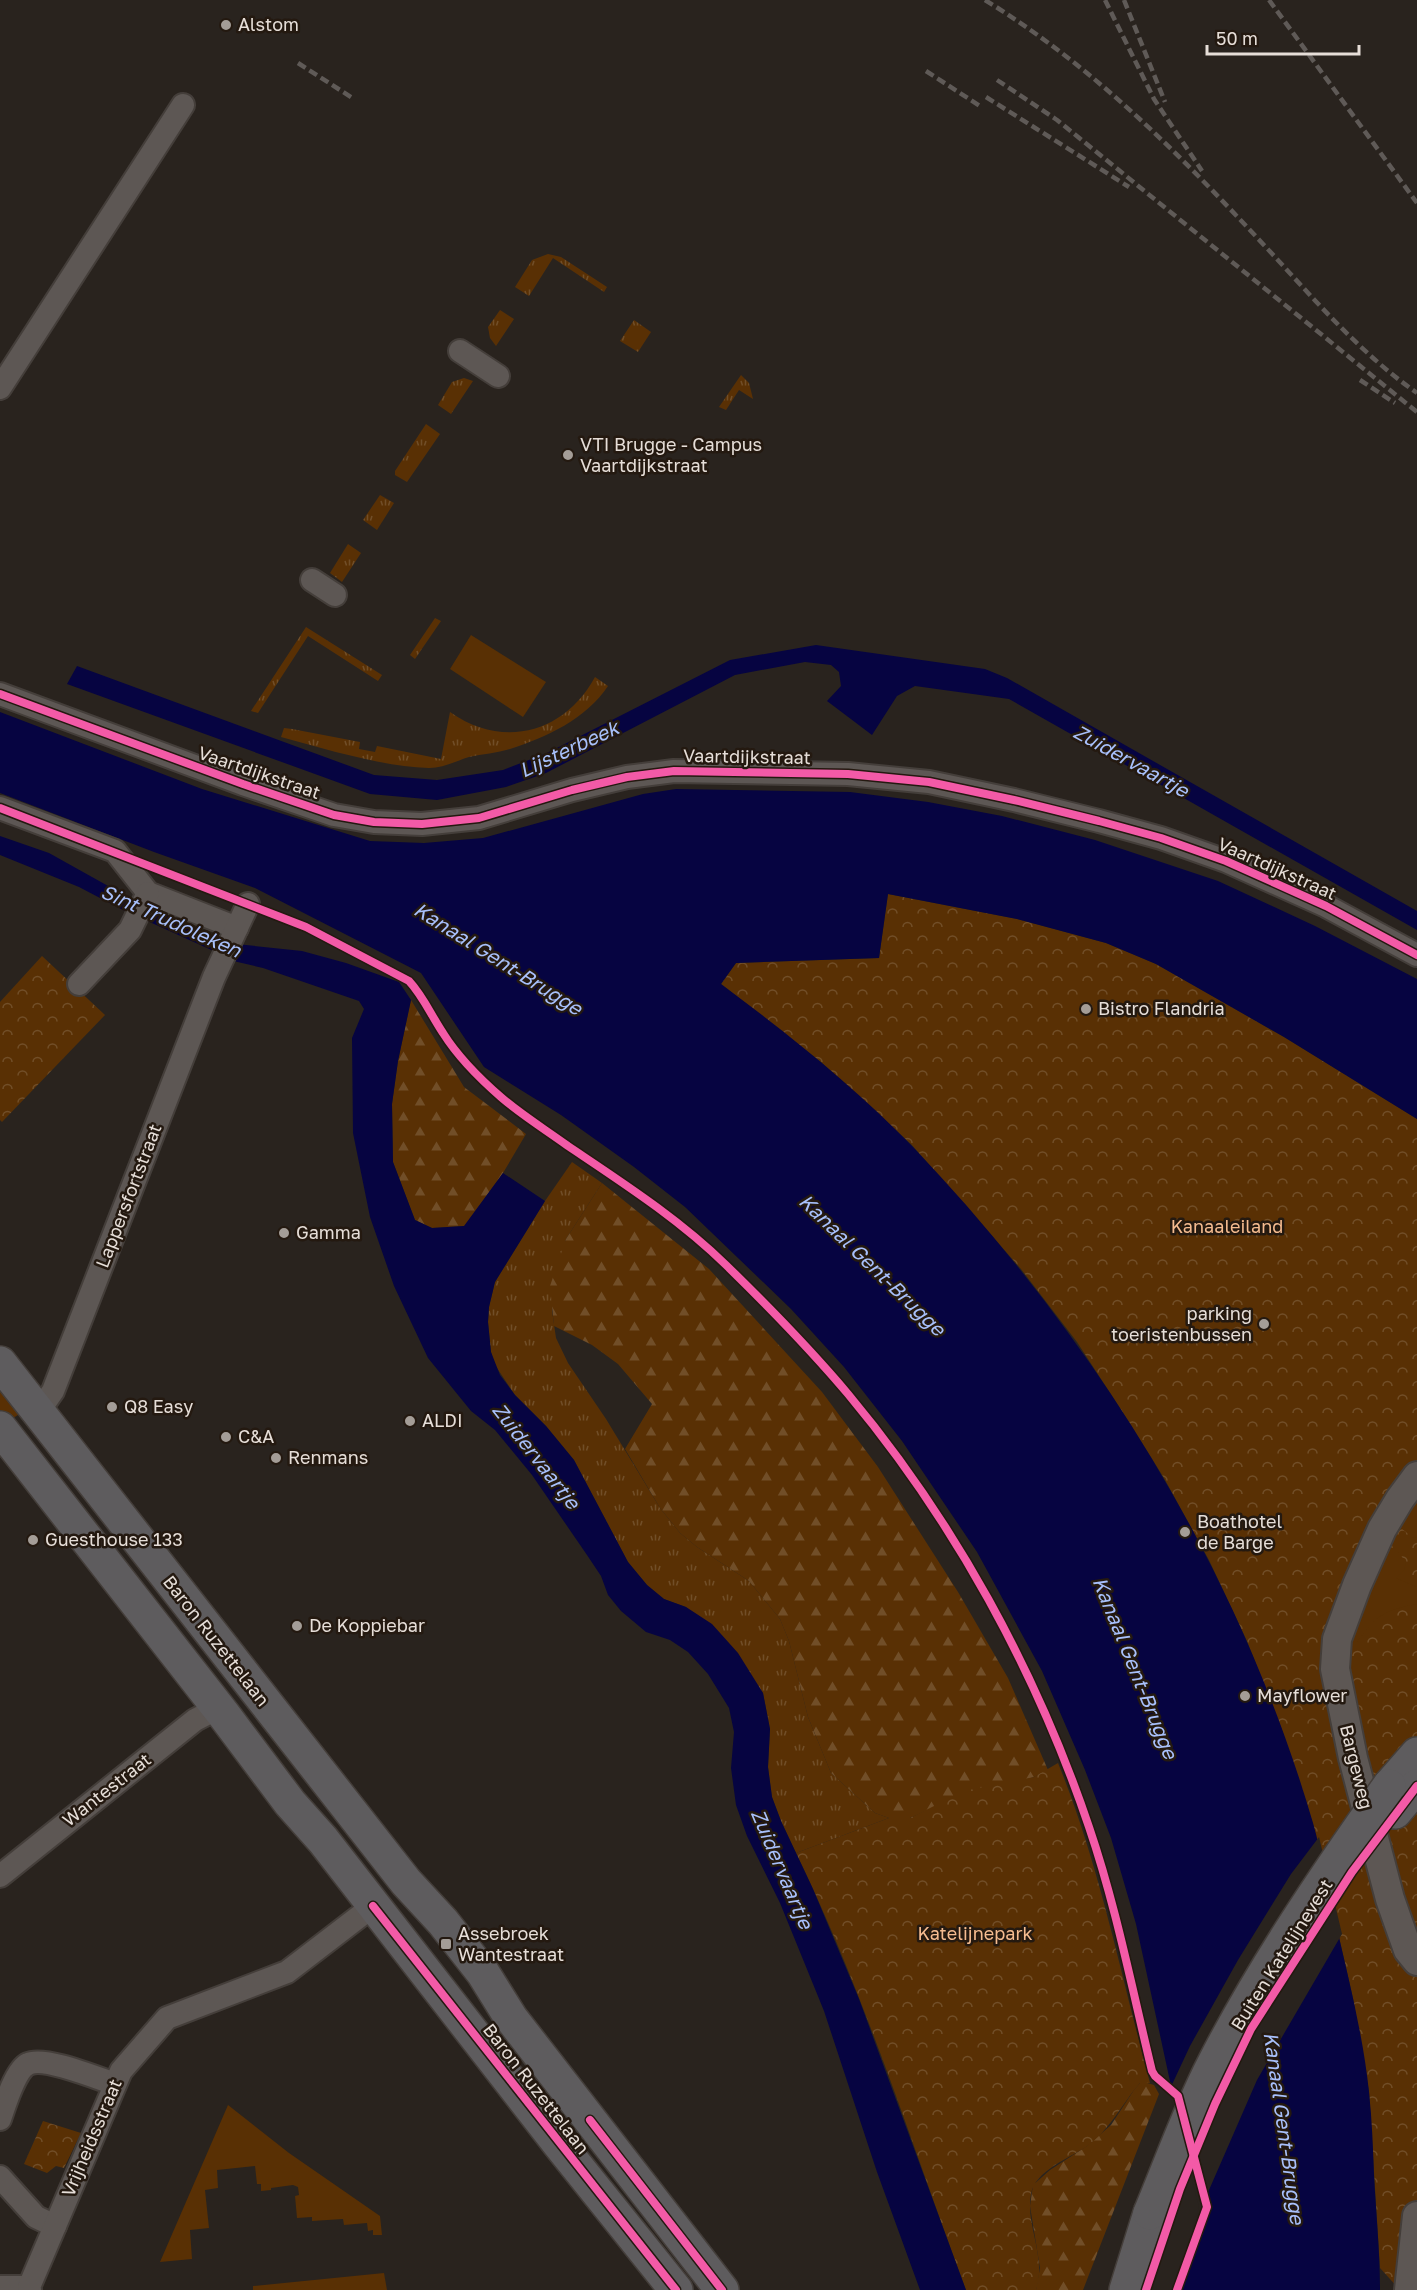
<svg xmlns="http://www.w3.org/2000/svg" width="1417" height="2290" font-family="'Golos Text',sans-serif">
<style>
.grass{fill:url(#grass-tufts)}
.forest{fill:url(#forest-firs)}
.park{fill:url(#park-crowns)}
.garden{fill:#593004}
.water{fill:#060441}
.pier{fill:#29231e}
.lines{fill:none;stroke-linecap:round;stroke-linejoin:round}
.minor-casing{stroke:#443e3a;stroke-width:26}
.tertiary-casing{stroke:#443e3a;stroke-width:32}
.primary-casing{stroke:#443e3a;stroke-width:36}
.minor{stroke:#5d5754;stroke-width:22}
.tertiary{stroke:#5d5754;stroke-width:28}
.primary{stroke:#5e5c5e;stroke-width:33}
.rail{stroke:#5f5a57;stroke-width:4.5;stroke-dasharray:9 4.5;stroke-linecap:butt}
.primary-bridge-casing{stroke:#443e3a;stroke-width:36;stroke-linecap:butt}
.primary-bridge{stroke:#5e5c5e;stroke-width:33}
.cycleway-casing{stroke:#241910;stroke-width:11}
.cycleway{stroke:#f35aa7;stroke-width:8}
.poi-dot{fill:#a49d97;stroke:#241910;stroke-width:2}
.labels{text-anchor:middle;stroke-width:5;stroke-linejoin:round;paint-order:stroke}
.poi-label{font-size:18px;fill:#e6ded8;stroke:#241910;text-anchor:start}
.street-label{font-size:18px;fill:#e6ded8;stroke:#241910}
.park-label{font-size:18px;fill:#f6bc90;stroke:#241910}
.water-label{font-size:20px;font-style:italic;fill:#a8c0fb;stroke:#241910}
</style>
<defs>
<pattern id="grass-tufts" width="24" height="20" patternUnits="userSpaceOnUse" patternTransform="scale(1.5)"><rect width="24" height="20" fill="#593004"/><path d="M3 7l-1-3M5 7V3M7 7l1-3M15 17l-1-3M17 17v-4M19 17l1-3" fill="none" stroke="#714e28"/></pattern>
<pattern id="forest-firs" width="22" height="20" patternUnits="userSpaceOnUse" patternTransform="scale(1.5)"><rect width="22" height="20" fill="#593004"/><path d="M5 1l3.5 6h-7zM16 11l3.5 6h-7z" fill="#714e28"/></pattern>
<pattern id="park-crowns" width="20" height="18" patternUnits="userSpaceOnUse" patternTransform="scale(1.5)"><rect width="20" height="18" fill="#593004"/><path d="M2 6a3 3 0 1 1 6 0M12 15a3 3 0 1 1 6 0" fill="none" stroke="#714e28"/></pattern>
</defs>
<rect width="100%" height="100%" fill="#29231e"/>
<!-- grass -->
<g class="grass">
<polygon points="548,254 561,257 607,287 604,292 553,258 529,296 515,287 532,260"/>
<polygon points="500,310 514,319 496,346 490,338 488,327"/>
<polygon points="634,320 651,332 638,352 620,341"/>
<polygon points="741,375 749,383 753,399 739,390 726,410 719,407"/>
<polygon points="464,378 473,381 451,414 438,405 452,382"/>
<polygon points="426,424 440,434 407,482 395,475 395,471"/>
<polygon points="380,495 394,503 377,530 363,520"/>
<polygon points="348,544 361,553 342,582 330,573"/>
<polygon points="435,618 441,621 415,659 410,655"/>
<polygon points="306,627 382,675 378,681 308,636 258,713 251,711"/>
<path d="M595,677l13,9c-22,33 -61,51 -98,63 -13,4 -28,5 -41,8 -13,4 -26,11 -40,11 -50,-2 -99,-18 -148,-31l3,-9 8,1 68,13 -1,7 16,3 2,-6 64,13 9,-47c52,37 114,22 145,-35z"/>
<polygon points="572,1162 602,1183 566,1239 552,1311 556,1338 568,1363 606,1419 660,1508 680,1533 697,1547 749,1581 780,1619 789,1641 808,1717 831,1773 875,1813 889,1818 796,1853 781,1821 772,1797 768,1767 770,1729 763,1693 750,1676 686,1607 664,1599 647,1585 628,1562 574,1460 546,1426 515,1395 495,1365 491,1352 488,1322 489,1307 495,1282 545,1201"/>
<polygon points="0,1382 23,1412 8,1421 0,1410"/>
</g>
<!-- forest -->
<g class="forest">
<polygon points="411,1000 464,1087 526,1134 503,1173 465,1226 432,1228 415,1220 393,1162 392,1104 398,1061"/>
<polygon points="602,1183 709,1269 822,1392 878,1467 958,1592 1008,1678 1048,1770 1034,1777 932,1808 910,1818 889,1818 875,1813 831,1773 808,1717 789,1641 780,1619 749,1581 697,1547 680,1533 660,1508 625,1449 652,1404 618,1364 592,1345 554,1326 550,1286 566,1239"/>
<polygon points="1144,2082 1154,2085 1159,2094 1083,2290 1036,2290 1040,2268 1030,2206 1033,2185 1050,2170 1087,2146 1111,2125 1134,2090 1140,2083"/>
</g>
<!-- park -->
<g class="park">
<polygon points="888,894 1017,919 1106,943 1156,964 1284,1037 1417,1119 1417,2290 1400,2290 1380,2268 1369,2091 1353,1998 1313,1824 1282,1730 1247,1641 1209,1560 1164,1478 1129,1422 1077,1342 1021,1269 911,1144 821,1062 721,984 736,963 879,958"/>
<polygon points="42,956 105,1015 2,1122 0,1120 0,1002"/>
<path d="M1058,1763c42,103 63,213 92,320h-10c-19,22 -30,47 -54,64 -17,11 -51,24 -55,47 -6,31 16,63 5,96h-70c-54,-145 -102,-298 -170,-437l93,-35h21l54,-27 70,-14z"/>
<polygon points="43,2121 81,2133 64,2168 56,2166 47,2173 24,2164"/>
</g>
<!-- garden -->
<g class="garden">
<polygon points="471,635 546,682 523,717 450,669"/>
<polygon points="1417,1494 1417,1538 1412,1537 1396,1524"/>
<path d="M1386,1544l12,8 8,10 -2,8 -8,8 21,9v17c-36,7 -41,12 -62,41l-6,3 -3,-12z"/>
<polygon points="228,2105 289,2153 380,2216 382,2235 373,2235 373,2230 368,2231 367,2223 344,2225 343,2219 312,2221 312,2217 297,2218 295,2196 299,2195 298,2187 293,2185 271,2188 271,2190 261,2191 261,2184 257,2184 255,2166 217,2170 218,2188 205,2190 209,2228 190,2230 192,2259 160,2262"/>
<polygon points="384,2273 387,2290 253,2290 253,2286"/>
</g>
<!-- water -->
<g class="water">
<polygon points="816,645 985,669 1007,678 1417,911 1417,930 1009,699 915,686 897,696 872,735 827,701 841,686 839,672 831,665 805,662 735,675 546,773 506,787 437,800 370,794 67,684 77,666 374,775 437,780 503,770 547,753 730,660"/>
<path d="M0,712l202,77 168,52 54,2 59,-5 160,-44 33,-5 174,3 78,10 74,14 93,24 123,41 97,45 102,53v140l-133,-82 -128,-73 -50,-21 -89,-24 -129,-25 -9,64 -143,5 -15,21c67,50 134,103 192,163 182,191 326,422 400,676 9,32 15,65 22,97 13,57 28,114 34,172 3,28 4,56 5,84 2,38 6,76 6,114h-200v-18l22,-65 -26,-98 -40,-185 -25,-86 -26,-68 -43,-99 -65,-119 -75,-111 -58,-74 -53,-58 -106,-102 -51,-40 -73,-52 -77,-48 -63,-94 -166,-85 -101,-36 -154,-59z"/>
<polygon points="0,836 49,853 135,901 128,912 123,910 79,887 0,855"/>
<polygon points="149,907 224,941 218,953 143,919"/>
<polygon points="236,944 302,951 346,963 399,982 411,1000 398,1061 392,1104 393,1162 415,1220 432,1228 464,1226 503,1173 545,1201 495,1282 489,1307 488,1322 491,1352 500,1375 515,1395 546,1426 574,1460 628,1562 647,1585 664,1599 686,1607 712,1624 738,1653 763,1693 770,1729 768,1767 772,1797 781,1821 813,1889 859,1999 966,2290 920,2290 877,2172 824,2011 780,1903 747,1836 736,1805 731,1768 734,1732 729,1708 708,1674 688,1652 670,1640 646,1632 621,1611 608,1595 601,1576 587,1555 532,1475 495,1430 471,1411 428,1358 394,1286 370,1217 353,1133 352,1038 364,1009 359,1001 263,968 229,960"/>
</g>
<!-- pier -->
<polygon class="pier" points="1319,1837 1342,1934 1257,2080 1192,2229 1199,2207 1169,2091 1190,2046 1238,1960 1291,1874"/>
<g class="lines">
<defs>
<g id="minor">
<polyline points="460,351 498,376"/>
<polyline points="0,388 183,105"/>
<polyline points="312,580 335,595"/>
<polyline points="0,694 243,784 334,815 374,822 422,824 479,818 572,790 627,777 674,771 848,774 929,782 1014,800 1099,821 1161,838 1226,861 1326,906 1417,955"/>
<polyline points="0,808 115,851 148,893 237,928"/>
<polyline points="79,984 130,930 148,893"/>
<polyline points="36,1409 46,1401 53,1391 214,977 248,904"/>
<polyline points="0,1876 195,1720 218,1708"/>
<path d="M0,2119c4,-12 16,-50 28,-55 16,-8 69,14 87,20"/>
<polyline points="0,2177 36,2217 55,2226"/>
<polyline points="0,2287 29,2287"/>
<polyline points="30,2290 29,2287 121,2071 167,2018 287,1972 373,1906"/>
</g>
<g id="tertiary">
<polyline points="1417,1476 1400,1499 1382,1529 1357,1585 1337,1639 1335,1669 1353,1758 1390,1899 1408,1950 1417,1961"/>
<polyline points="1409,2290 1417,2216"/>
</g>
<g id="primary">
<polyline points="0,1363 406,1882 443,1922 483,1973 511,2018 722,2290"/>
<polyline points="0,1428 224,1715 290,1803 323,1840 559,2144 676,2290"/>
<polyline points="1389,1786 1417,1754"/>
<polyline points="1395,1812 1417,1786"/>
<polyline points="1126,2290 1150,2213"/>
</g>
</defs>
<!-- minor casing -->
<use href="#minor" class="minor-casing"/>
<!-- tertiary casing -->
<use href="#tertiary" class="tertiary-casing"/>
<!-- primary casing -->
<use href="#primary" class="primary-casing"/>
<!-- minor -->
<use href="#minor" class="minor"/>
<!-- tertiary -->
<use href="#tertiary" class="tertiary"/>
<!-- primary -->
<use href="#primary" class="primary"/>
<!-- rail -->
<g class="rail">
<path d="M985,0c115,71 200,160 291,258 44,48 88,98 141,135"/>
<polyline points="1105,0 1154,99 1202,171"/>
<polyline points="1124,0 1165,102"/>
<polyline points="1269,0 1417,203"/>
<polyline points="298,63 354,99"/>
<polyline points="926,71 980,106"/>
<polyline points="997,80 1057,120 1417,412"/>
<polyline points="986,97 1129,187"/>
<polyline points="1360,380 1395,403"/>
</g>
<defs>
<path id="primary-bridge" d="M1150,2213c21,-50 39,-102 64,-150 50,-97 112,-188 175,-277"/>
</defs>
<!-- primary-bridge casing -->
<use href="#primary-bridge" class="primary-bridge-casing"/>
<!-- primary-bridge -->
<use href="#primary-bridge" class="primary-bridge"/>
<defs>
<g id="cycleway">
<polyline points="0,694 243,784 334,815 374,822 422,824 479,818 572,790 627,777 674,771 848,774 929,782 1014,800 1099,821 1161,838 1226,861 1326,906 1417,955"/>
<path d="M0,808l306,119 103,54c14,15 22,34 34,52 15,24 37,46 59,65 21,18 44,32 66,48 55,37 111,73 158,119 42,41 84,84 122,129 106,127 188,276 241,433 27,79 43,162 63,244l3,5 23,20 29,111 -30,83"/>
<polyline points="373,1906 676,2290"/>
<polyline points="590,2120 722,2290"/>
<polyline points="1146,2290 1180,2189 1215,2104 1251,2029 1352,1872 1417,1786"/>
</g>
</defs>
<!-- cycleway casing -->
<use href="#cycleway" class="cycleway-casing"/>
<!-- cycleway -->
<use href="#cycleway" class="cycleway"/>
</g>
<!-- markers -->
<g class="poi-dot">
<circle cx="226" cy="25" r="6"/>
<circle cx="568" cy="455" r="6"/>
<circle cx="1086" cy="1009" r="6"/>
<circle cx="284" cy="1233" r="6"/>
<circle cx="1264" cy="1324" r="6"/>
<circle cx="112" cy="1407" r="6"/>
<circle cx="410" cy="1421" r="6"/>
<circle cx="226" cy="1437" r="6"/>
<circle cx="276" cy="1458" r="6"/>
<circle cx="1185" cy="1532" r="6"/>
<circle cx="33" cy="1540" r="6"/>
<circle cx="297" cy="1626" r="6"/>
<circle cx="1245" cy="1696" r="6"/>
<rect x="440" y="1938" width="12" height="12" rx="3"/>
</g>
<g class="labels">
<!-- poi labels -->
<g class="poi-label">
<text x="238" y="31">Alstom</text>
<text x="580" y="451">VTI Brugge - Campus<tspan x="580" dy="21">Vaartdijkstraat</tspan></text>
<text x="1098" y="1015">Bistro Flandria</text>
<text x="296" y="1239">Gamma</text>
<text x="1252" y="1320" text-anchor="end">parking<tspan x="1252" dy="21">toeristenbussen</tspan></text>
<text x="124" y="1413">Q8 Easy</text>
<text x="422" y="1427">ALDI</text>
<text x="238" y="1443">C&amp;A</text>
<text x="288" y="1464">Renmans</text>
<text x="1197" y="1528">Boathotel<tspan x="1197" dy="21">de Barge</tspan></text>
<text x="45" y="1546">Guesthouse 133</text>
<text x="309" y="1632">De Koppiebar</text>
<text x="1257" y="1702">Mayflower</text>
<text x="458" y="1940">Assebroek<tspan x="458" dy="21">Wantestraat</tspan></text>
</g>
<!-- street labels -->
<g class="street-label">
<text transform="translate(747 757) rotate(1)" y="6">Vaartdijkstraat</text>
<text transform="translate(259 773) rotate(19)" y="6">Vaartdijkstraat</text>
<text transform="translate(1277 869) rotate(24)" y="6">Vaartdijkstraat</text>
<text transform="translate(129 1196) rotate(-69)" y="6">Lappersfortstraat</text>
<text transform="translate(216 1641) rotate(52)" y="6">Baron Ruzettelaan</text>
<text transform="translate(1356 1767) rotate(76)" y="6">Bargeweg</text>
<text transform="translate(107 1790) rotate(-38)" y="6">Wantestraat</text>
<text transform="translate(1282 1955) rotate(-58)" y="6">Buiten Katelijnevest</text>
<text transform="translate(536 2089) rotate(52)" y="6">Baron Ruzettelaan</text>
<text transform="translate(92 2138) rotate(-67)" y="6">Vrijheidsstraat</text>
</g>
<!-- park labels -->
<g class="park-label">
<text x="1227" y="1233">Kanaaleiland</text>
<text x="975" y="1940">Katelijnepark</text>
</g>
<!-- water labels -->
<g class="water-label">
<text transform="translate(569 749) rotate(-25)" y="7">Lijsterbeek</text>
<text transform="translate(1131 761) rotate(29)" y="7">Zuidervaartje</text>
<text transform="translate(171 921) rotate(24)" y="7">Sint Trudoleken</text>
<text transform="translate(498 959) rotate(32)" y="7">Kanaal Gent-Brugge</text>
<text transform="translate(872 1265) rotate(44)" y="7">Kanaal Gent-Brugge</text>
<text transform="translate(536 1456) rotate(52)" y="7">Zuidervaartje</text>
<text transform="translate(1135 1668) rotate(68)" y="7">Kanaal Gent-Brugge</text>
<text transform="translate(782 1869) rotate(67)" y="7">Zuidervaartje</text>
<text transform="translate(1284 2128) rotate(82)" y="7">Kanaal Gent-Brugge</text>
</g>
</g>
<!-- scale -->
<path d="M1207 45v9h152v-9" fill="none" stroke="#e6ded8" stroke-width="3"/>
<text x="1216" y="45" font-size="18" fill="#e6ded8" stroke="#241910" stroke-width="4.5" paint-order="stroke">50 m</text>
</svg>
